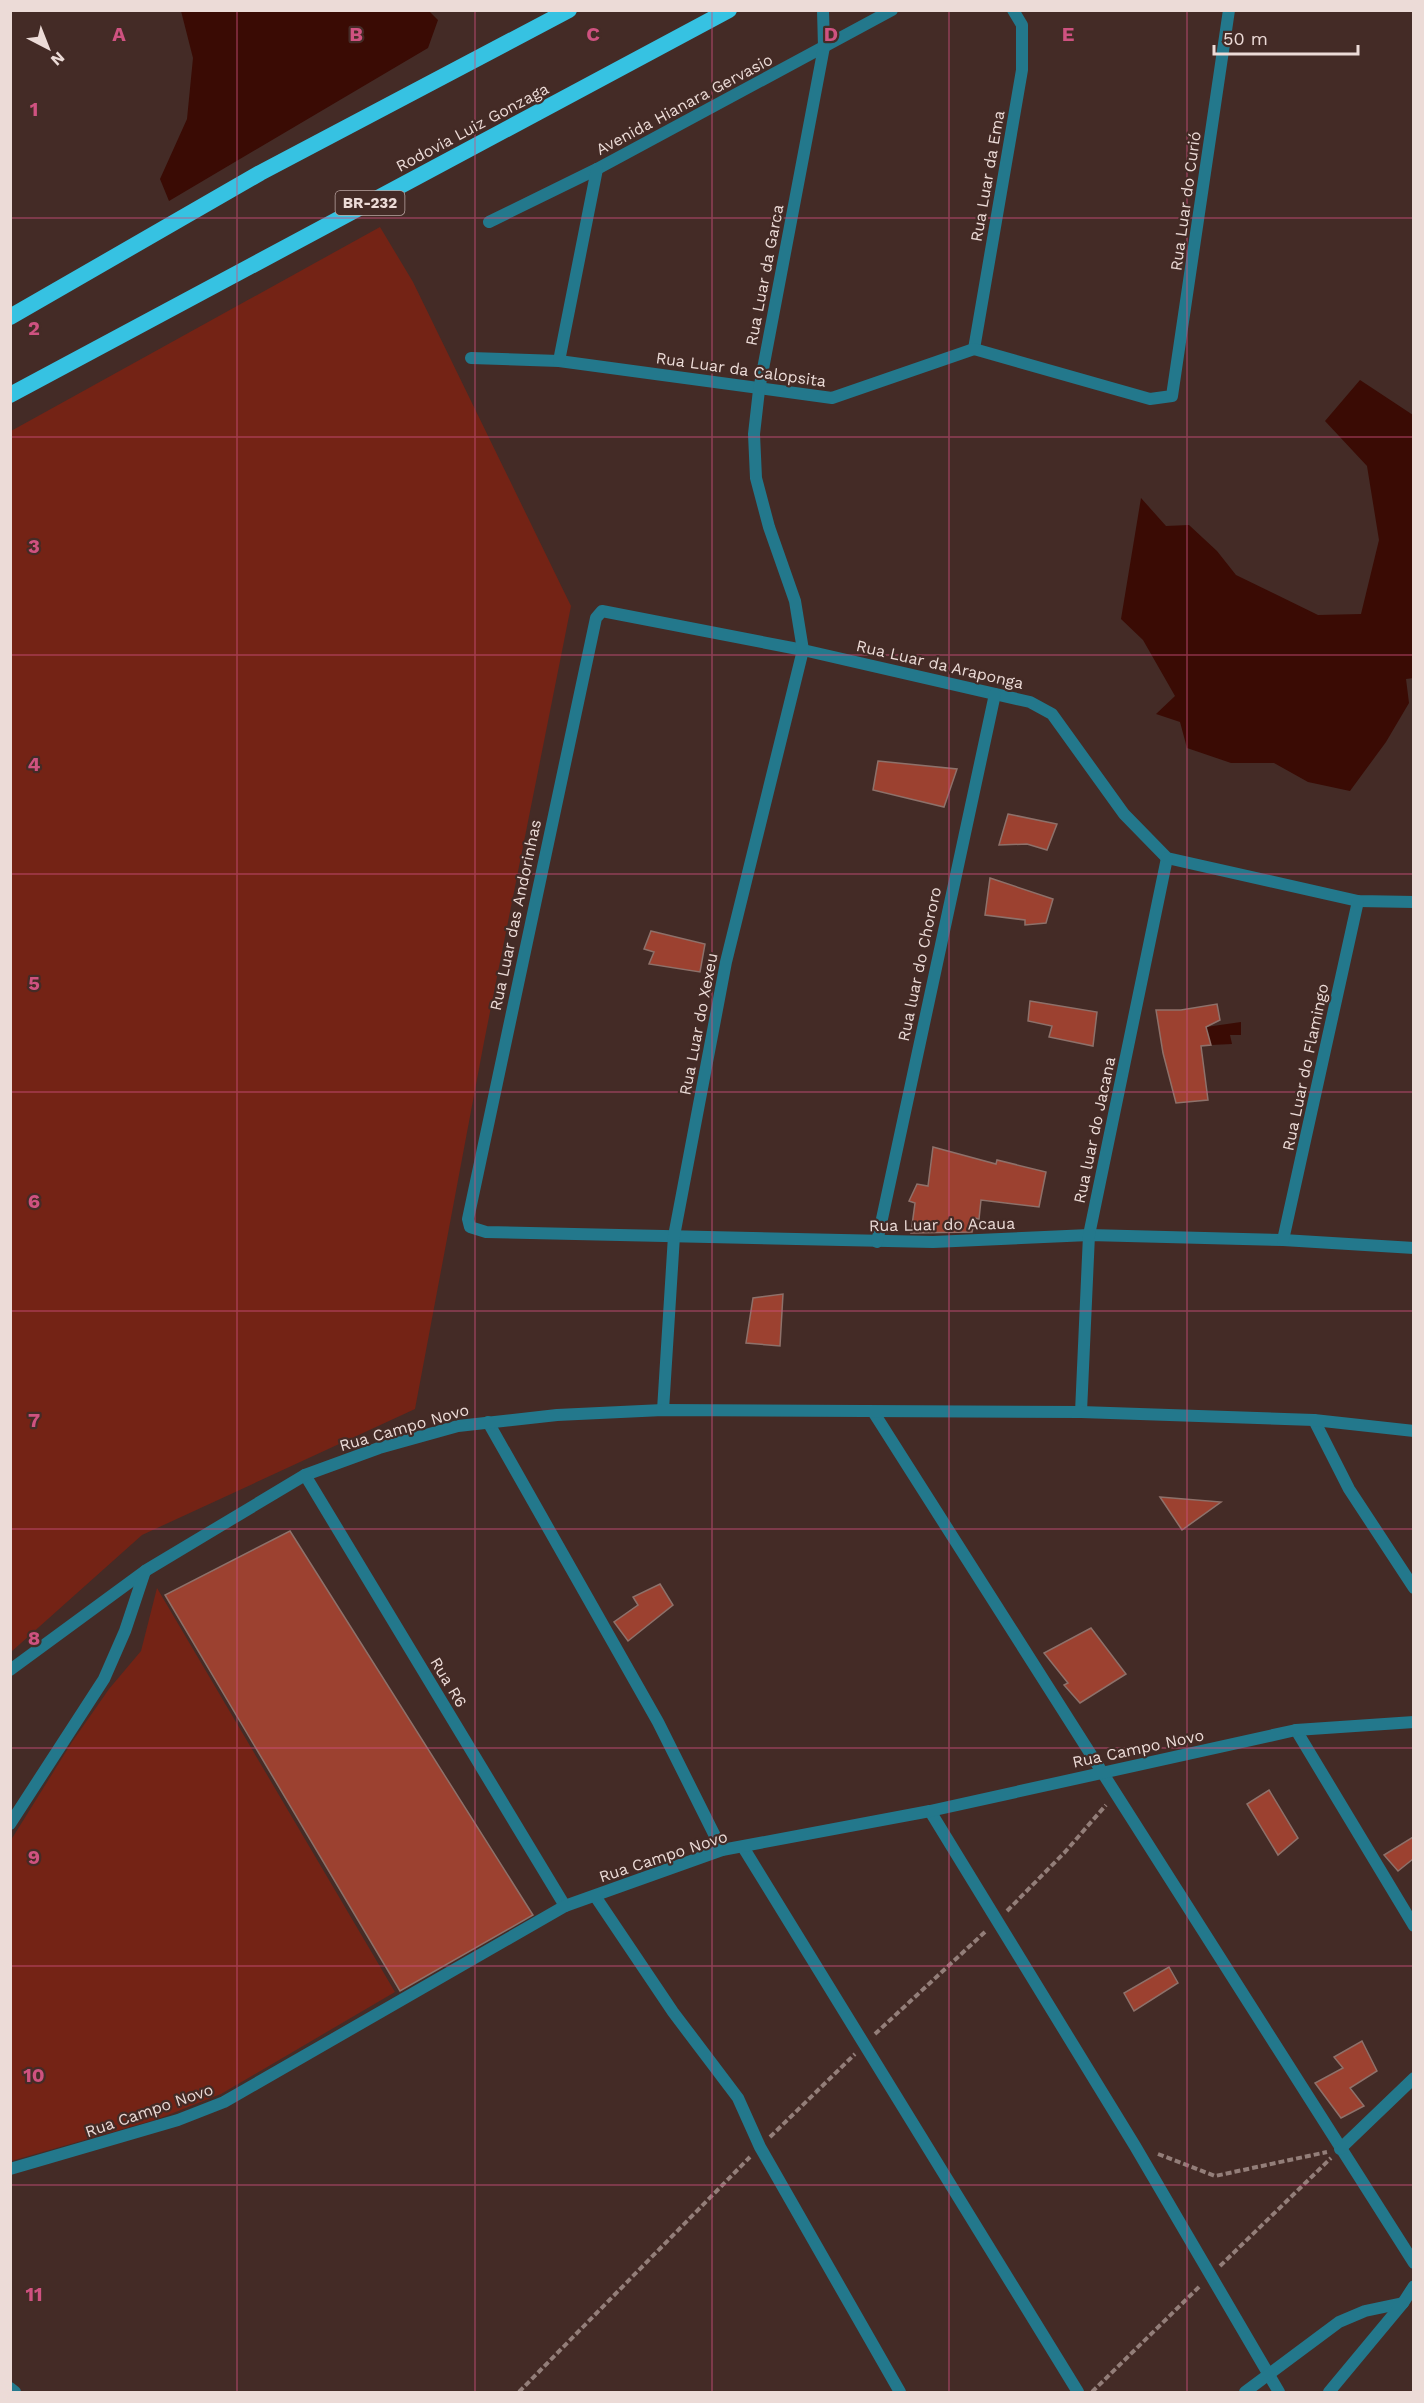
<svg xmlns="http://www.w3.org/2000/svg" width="1424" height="2403" font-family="'Work Sans',sans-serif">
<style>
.green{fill:#742315}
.water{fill:#3a0b04}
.building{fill:#9c4130;stroke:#8e716a;stroke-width:1.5}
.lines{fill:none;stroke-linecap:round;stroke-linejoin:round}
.path{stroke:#937e79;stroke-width:4;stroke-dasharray:6 3;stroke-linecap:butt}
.minor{stroke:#23788c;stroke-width:12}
.trunk{stroke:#36c2e2;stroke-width:16}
.grid{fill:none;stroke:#cf5280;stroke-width:1.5;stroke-opacity:0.55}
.labels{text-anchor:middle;stroke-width:4.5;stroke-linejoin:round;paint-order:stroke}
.shield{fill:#442b26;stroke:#baa6a2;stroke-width:1.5}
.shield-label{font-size:15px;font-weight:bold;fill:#ecdbd7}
.street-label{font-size:16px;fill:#ecdbd7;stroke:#442b26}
.grid-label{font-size:20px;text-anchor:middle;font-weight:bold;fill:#cf5280;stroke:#442b26;stroke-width:4.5;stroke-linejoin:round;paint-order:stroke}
</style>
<rect width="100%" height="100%" fill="#442b26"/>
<!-- green -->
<g class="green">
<polygon points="380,227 413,282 571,606 484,1042 415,1409 142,1535 11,1652 11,431"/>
<polygon points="157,1588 395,1992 221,2094 158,2119 11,2161 11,1840 72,1742 109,1689 141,1651"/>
</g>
<!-- water -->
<g class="water">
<polygon points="429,11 438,20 428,48 169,201 160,179 187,119 193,58 181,11"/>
<polygon points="1360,380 1413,415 1414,678 1406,679 1409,703 1386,742 1350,791 1308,782 1274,763 1231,763 1187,748 1180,722 1156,714 1175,696 1143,640 1121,619 1141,498 1166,526 1189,525 1217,551 1236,575 1318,615 1361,614 1379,540 1367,466 1325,421"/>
<polygon points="1241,1022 1241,1035 1230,1035 1232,1044 1211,1045 1206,1027"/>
</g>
<!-- building -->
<g class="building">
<polygon points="878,761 957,769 944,807 873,790"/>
<polygon points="1008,814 1057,824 1047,850 1027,844 999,845"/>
<polygon points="990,878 1053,899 1046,923 1025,925 1025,920 985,915"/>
<polygon points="651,931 705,944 700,972 649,964 654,952 644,949"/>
<polygon points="1030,1001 1097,1012 1093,1046 1049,1037 1052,1026 1028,1021"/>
<polygon points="1217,1004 1220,1020 1206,1027 1211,1045 1201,1046 1208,1100 1176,1103 1163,1053 1156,1010 1181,1010"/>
<polygon points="933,1147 996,1164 997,1160 1046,1172 1039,1207 981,1200 979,1219 975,1218 972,1232 911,1233 915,1203 909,1201 917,1184 928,1186"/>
<polygon points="783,1294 780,1346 746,1343 753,1298"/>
<polygon points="1160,1497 1221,1502 1182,1530"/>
<polygon points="290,1531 533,1915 400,1991 165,1595"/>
<polygon points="660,1584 673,1605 628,1641 614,1622 638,1605 633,1597"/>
<polygon points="1091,1628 1126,1674 1080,1703 1064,1685 1068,1683 1044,1653"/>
<polygon points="1269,1790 1298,1838 1278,1855 1247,1804"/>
<polygon points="1413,1837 1413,1859 1398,1871 1384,1855"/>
<polygon points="1169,1967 1178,1983 1134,2011 1124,1993"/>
<polygon points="1362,2041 1377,2071 1350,2088 1364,2106 1341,2118 1315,2083 1343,2068 1334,2057"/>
</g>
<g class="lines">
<!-- path -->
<g class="path">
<polyline points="1007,1911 1065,1852 1106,1805"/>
<polyline points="875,2034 986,1931"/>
<polyline points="770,2137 855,2054"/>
<polyline points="1158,2154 1215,2176 1327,2152"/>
<polyline points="1220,2266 1331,2158"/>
<polyline points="519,2392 750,2157"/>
<polyline points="1092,2392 1200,2286"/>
</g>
<!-- minor -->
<g class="minor">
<polyline points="489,222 597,169 892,10"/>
<polyline points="974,349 1022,70 1022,25 1013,10"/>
<polyline points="471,358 559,361 832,398 974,349 1150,399 1172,396 1229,10"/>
<polyline points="559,361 597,169"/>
<polyline points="1414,902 1358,901 1167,858 1124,814 1052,714 1030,702 803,650 602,611 596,618 468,1219 470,1227 486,1232 933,1242 1089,1235 1283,1240 1414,1248"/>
<polyline points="1283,1240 1358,901"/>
<polyline points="877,1242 995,694"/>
<polyline points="663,1410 674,1236 726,962 803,650 795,601 769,527 756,478 754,434 759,390 824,47 823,10"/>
<polyline points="1081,1412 1089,1235 1167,858"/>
<polyline points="874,1413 1414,2263"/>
<polyline points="1314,1420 1349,1489 1414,1588"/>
<polyline points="488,1422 658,1722 722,1850"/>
<polyline points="305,1475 565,1906"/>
<polyline points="10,1670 145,1571 305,1475 379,1448 458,1426 557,1415 663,1410 1081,1412 1314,1420 1414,1431"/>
<polyline points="1296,1730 1414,1926"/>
<polyline points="930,1811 1135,2146 1279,2392"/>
<polyline points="10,1824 104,1679 125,1631 145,1571"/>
<polyline points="743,1847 1078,2392"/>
<polyline points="595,1896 673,2012 738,2098 760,2147 900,2392"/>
<polyline points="1340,2149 1414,2078"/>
<polyline points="10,2169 178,2120 224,2102 565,1906 722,1850 930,1811 1296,1730 1414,1722"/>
<polyline points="10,2388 15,2392"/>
<polyline points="1245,2392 1339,2322 1365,2311 1403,2303"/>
<polyline points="1329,2392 1403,2303 1414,2286"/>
</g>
<!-- trunk -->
<g class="trunk">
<polyline points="10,317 260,173 569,10"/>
<polyline points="10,395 729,10"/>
</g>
</g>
<!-- grid -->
<path class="grid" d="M237,10v2382M475,10v2382M712,10v2382M949,10v2382M1187,10v2382M10,218h1404M10,437h1404M10,655h1404M10,874h1404M10,1092h1404M10,1311h1404M10,1529h1404M10,1748h1404M10,1966h1404M10,2185h1404"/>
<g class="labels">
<!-- shield labels -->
<rect class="shield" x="335.5" y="191" width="69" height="24" rx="4.5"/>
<g class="shield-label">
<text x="370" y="208">BR-232</text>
</g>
<!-- street labels -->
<g class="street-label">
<text transform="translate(684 104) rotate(-28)" y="6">Avenida Hianara Gervasio</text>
<text transform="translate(472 127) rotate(-28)" y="6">Rodovia Luiz Gonzaga</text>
<text transform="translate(987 176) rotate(-80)" y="6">Rua Luar da Ema</text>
<text transform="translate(1185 201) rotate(-82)" y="6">Rua Luar do Curió</text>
<text transform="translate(764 275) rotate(-79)" y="6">Rua Luar da Garca</text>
<text transform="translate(741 369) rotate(8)" y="6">Rua Luar da Calopsita</text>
<text transform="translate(940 664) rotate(13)" y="6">Rua Luar da Araponga</text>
<text transform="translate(515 915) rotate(-78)" y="6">Rua Luar das Andorinhas</text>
<text transform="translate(919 964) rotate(-78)" y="6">Rua luar do Chororo</text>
<text transform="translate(698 1024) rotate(-79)" y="6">Rua Luar do Xexeu</text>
<text transform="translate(1305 1067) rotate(-78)" y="6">Rua Luar do Flamingo</text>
<text transform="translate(1094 1130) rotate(-78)" y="6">Rua luar do Jacana</text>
<text transform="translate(942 1224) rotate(-1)" y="6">Rua Luar do Acaua</text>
<text transform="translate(404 1427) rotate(-16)" y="6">Rua Campo Novo</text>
<text transform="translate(449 1682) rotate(59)" y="6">Rua R6</text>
<text transform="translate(1138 1748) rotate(-12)" y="6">Rua Campo Novo</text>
<text transform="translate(663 1856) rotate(-18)" y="6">Rua Campo Novo</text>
<text transform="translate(149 2110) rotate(-19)" y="6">Rua Campo Novo</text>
</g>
</g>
<g class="grid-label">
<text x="119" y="41">A</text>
<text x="356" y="41">B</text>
<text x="593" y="41">C</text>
<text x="831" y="41">D</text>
<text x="1068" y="41">E</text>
<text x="34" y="116">1</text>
<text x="34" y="335">2</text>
<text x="34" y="553">3</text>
<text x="34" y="771">4</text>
<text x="34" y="990">5</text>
<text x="34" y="1208">6</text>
<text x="34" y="1427">7</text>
<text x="34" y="1645">8</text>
<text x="34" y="1864">9</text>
<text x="34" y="2082">10</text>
<text x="34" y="2301">11</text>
</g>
<!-- border -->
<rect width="1424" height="2403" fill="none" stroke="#ecdbd7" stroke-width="24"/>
<!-- north arrow -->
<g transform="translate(48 48) rotate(138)" stroke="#442b26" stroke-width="4.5" paint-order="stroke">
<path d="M0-4.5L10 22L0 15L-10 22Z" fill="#ecdbd7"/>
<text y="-9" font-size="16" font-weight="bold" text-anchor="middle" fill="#ecdbd7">N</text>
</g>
<!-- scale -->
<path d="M1214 45v9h144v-9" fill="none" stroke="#ecdbd7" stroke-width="3"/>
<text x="1223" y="45" font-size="18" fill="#ecdbd7" stroke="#442b26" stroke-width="4.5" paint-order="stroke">50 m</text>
</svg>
